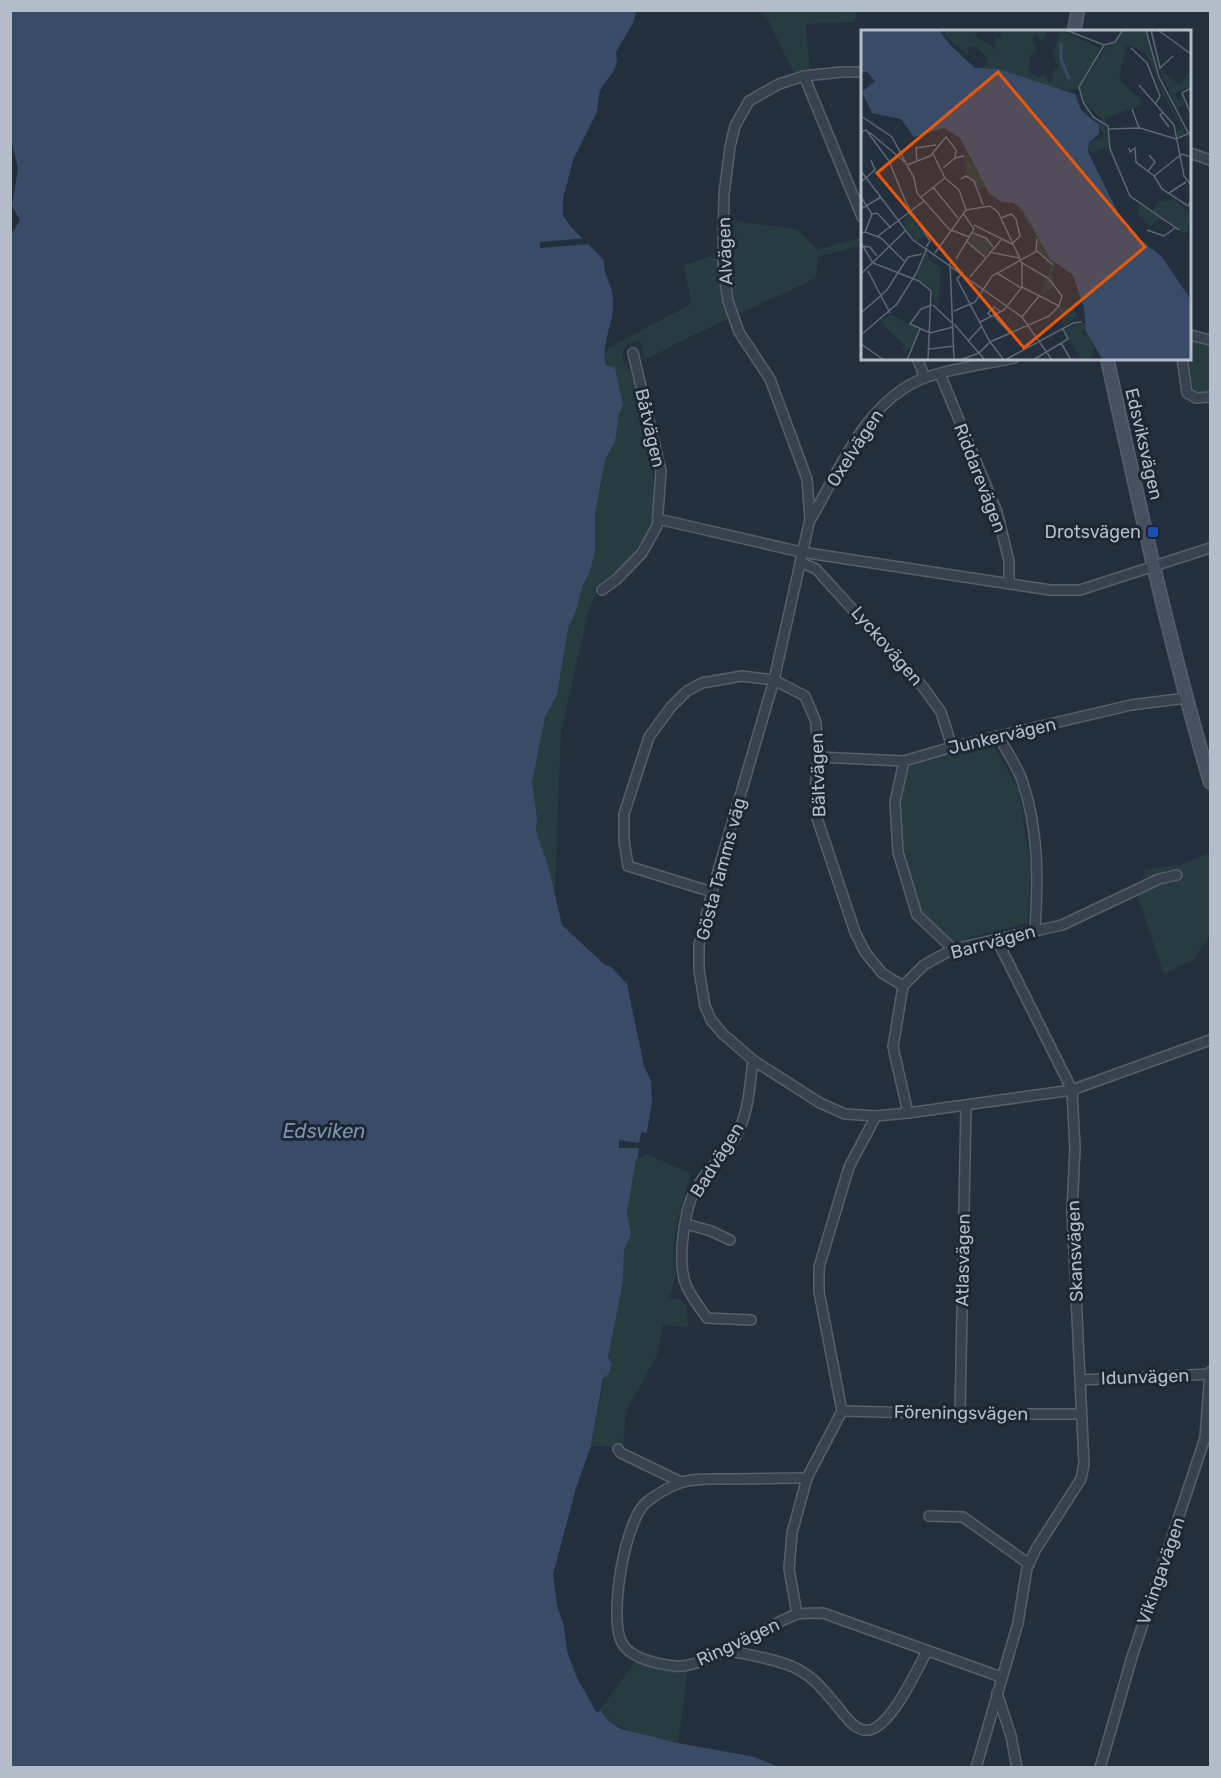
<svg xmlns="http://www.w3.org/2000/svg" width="1221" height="1778" font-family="Rubik,sans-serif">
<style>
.green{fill:#263c3f}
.water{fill:#394c67}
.pier{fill:#242f3e}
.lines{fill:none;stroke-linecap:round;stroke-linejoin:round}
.street-casing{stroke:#565f6c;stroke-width:12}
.secondary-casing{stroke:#565f6c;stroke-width:15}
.street{stroke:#38414e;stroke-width:9}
.secondary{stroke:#465061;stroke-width:12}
.transit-dot{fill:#1a4fb4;stroke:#1d2633;stroke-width:2}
.labels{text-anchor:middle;stroke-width:6;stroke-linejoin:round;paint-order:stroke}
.street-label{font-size:18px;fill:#b4bcc9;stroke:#1d2633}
.poi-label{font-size:18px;fill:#b4bcc9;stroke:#1d2633;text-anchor:end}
.water-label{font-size:20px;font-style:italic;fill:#7c92b1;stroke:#1d2633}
.inset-river{fill:none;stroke:#394c67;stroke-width:3}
.inset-road{fill:none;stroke:#5e6776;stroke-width:1.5}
.view{fill:#e8590c;fill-opacity:0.15;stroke:#e8590c;stroke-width:3}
.inset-edge{fill:none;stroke:#b4bcc9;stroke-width:3}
</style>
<rect width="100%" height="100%" fill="#242f3e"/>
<!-- green -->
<g class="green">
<polygon points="759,11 857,11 854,22 806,24 810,72 795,75 767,18"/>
<polygon points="728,220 797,229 817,250 862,237 862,245 818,257 816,278 681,341 645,360 640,340 627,345 623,350 623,360 631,373 647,430 645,435 649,445 653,475 654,513 650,530 629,559 599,589 593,600 588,613 561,733 555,893 536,831 537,817 532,783 545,717 557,695 568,629 576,611 582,588 590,571 595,552 595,515 605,460 615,442 619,414 622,405 604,357 607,349 691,304 684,265 727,251"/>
<polygon points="1190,338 1210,344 1210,394 1200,395 1194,392 1186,359 1190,358"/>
<polygon points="992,743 1019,790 1030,866 1028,923 953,942 922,915 903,846 901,803 909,764"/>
<polygon points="1210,852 1210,936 1193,960 1164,974 1138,897 1145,870 1183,864"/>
<polygon points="643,1153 691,1173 677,1223 673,1251 676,1274 669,1298 680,1300 687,1306 688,1325 686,1327 663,1325 657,1355 626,1411 623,1447 591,1446 623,1282 624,1250 631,1234 627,1213 636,1160"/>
<path d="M637,1659l51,10 -10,74c-28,-7 -59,-9 -78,-33z"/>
</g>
<!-- water -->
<path class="water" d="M11,11h625l-3,12 -17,29 1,9 -3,10 -11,14 -4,9 -2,18 -24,48 -10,38v18l9,12 32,32c-1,15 9,26 9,41 2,20 -13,44 -7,64l9,3 8,37 -4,9 -4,28 -10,18 -10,55v37l-5,19 -8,17 -6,23 -8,18 -11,66 -12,22 -13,66 5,34 -1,14 13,38 13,56 43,40 6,2 16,17 17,82 7,15 1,22 -9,50 -7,7 -9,53 4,21 -7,16 -1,32 -15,76 4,6 -3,10 -6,4 -12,68 -15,42 -23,86 4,31 7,22 3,24 10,27 20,35 3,-3 9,11 12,8 57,14 77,14 23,10 -767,1 -1,-1531 10,-17 -8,-14 6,-37 -8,-36z"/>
<!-- pier -->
<g class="pier">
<polygon points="587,238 591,244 540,248 540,242"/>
<polygon points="641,1132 647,1133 644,1156 642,1158 638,1158 639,1148 619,1148 619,1140 639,1143"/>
</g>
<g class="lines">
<defs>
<g id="street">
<polyline points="862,72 842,72 804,76 779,84 749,101 735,126 730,147 724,194 723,266 728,301 739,332 770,379 807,479 810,519 774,680 712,892 699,945 699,970 705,1006 711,1020 723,1034 753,1060 820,1103 845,1114 876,1116 908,1113 1072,1090 1210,1040"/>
<polyline points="804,76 862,217"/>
<polyline points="1190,153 1210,160"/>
<polyline points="1190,335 1210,340"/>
<polyline points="917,358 925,378"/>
<polyline points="1182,358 1187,393 1196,398 1210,397"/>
<polyline points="940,374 997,512 1009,561 1009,584"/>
<polyline points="658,519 801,552 1050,590 1080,590 1210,548"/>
<path d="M811,519c29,-51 55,-118 113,-141 24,-9 63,-14 90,-20"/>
<polyline points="800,562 816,569 923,687 941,712 952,747"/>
<polyline points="602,590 617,579 642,553 657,526 661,471 633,353"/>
<path d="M999,737c8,15 19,30 24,46 16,49 15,96 12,147"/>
<polyline points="818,757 904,761 952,747 1131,705 1186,698"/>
<polyline points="904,761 895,802 898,852 917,915 953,949"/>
<polyline points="712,892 628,866 624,840 624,814 649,737 671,707 687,691 702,683 742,676 774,680 805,696 816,722 818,757 815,792 817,818 855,932 865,952 882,973 903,986"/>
<polyline points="908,1113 893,1047 903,986 924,965 953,949 1062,925 1159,879 1177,875"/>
<polyline points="686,1224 711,1231 730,1240"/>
<path d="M751,1320l-44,-2c-7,-10 -15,-20 -20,-31 -11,-23 -3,-83 12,-103 11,-18 34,-37 41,-56 9,-21 10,-45 13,-68"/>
<polyline points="1080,1380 1210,1374"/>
<polyline points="842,1411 960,1414 1080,1414"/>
<polyline points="960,1414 966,1106"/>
<polyline points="618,1449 621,1453 681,1482"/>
<path d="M807,1478c-27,0 -54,1 -82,1 -14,0 -32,-1 -45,4 -11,4 -23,11 -32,18 -23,15 -40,118 -26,142 9,16 36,21 53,23 28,4 91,-41 120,-51 8,-3 19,-1 28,-2l178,64"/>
<polyline points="929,1516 963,1517 1029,1564"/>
<polyline points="797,1614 789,1569 792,1533 807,1478 842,1411 819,1292 819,1267 849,1167 876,1116"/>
<path d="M726,1650c19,4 56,10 71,19 17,8 28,23 40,37 7,8 15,22 27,24 24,5 53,-61 63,-79"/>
<polyline points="997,1693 1011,1736 1017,1768"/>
<polyline points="976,1768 1018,1623 1027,1568 1036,1549 1081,1479 1084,1464 1072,1210 1075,1148 1072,1090 997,940"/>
<polyline points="1100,1768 1132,1657 1205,1438 1210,1372"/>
</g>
<g id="secondary">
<polyline points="1074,32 1078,10"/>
<path d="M1107,358c31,142 62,284 103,424"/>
</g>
</defs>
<!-- street casing -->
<use href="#street" class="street-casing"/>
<!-- secondary casing -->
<use href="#secondary" class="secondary-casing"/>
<!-- street -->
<use href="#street" class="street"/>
<!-- secondary -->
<use href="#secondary" class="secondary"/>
</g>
<!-- markers -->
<rect class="transit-dot" x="1147" y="526" width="12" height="12" rx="3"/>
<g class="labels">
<!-- street labels -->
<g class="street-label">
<text transform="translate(725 251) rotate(-92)" y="6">Alvägen</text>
<text transform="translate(650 428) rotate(77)" y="6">Båtvägen</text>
<text transform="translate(1144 444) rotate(77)" y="6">Edsviksvägen</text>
<text transform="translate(855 448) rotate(-57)" y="6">Oxelvägen</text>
<text transform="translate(980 478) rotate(69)" y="6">Riddarevägen</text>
<text transform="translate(887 646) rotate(49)" y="6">Lyckovägen</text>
<text transform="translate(1002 736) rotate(-13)" y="6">Junkervägen</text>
<text transform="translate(818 775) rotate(-92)" y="6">Bältvägen</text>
<text transform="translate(721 869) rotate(-75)" y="6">Gösta Tamms väg</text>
<text transform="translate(993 942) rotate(-15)" y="6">Barrvägen</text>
<text transform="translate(717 1160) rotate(-58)" y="6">Badvägen</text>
<text transform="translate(1075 1251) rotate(-92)" y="6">Skansvägen</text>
<text transform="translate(963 1260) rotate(-89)" y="6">Atlasvägen</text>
<text transform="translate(1145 1377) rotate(-2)" y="6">Idunvägen</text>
<text transform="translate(961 1413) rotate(1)" y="6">Föreningsvägen</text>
<text transform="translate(1161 1571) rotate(-71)" y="6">Vikingavägen</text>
<text transform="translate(738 1642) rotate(-25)" y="6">Ringvägen</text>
</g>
<!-- poi labels -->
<g class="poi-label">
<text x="1141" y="538">Drotsvägen</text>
</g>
<!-- water labels -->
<g class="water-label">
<text x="324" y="1138">Edsviken</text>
</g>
</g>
<!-- overview -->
<g transform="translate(861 30)">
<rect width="330" height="330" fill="#242f3e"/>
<path d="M78,0h40l-4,6 20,13v-12l7,2 -3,-9h49l-6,13 -7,-12 -3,9 5,9 -7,8 -1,15 9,5 6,-2 5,7 4,-1v-12l6,-1 -6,-14 7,-24 40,18 -22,41 -13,1 -3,-5 2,6 -84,-24 7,-2v-8l-10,-9 -9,-1v8zM263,0h21l13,49 28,55 -9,3v-6l5,-2 -19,-34 -16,-41 -17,-9 -4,1 -7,33 21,20v7l-32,11 -3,6 -21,-21 -4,-15 27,-41 11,-5zM298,38l20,17 12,-15v16l-16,7 3,8 4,-2 3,5 -9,4zM235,93l1,-1 10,5 1,20 -15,6 -5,-4 2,-8 9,-1 5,-6zM106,124l19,32v1l-6,2 -13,-15 -3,-18zM314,170l15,14 -3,18 -4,1 -21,-17 -11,10 -13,-13 1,-9 13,7 7,-10zM155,175l12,9 22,45 6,4 -4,11 3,12 -15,10 11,-31 -13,-14 -2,-15zM50,183l14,23 -9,5 -13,-19zM112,203l13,6 6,8 -7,9 -18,-15zM66,221l2,9 12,7 -3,41 -8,-21 -14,-9zM199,276l14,3 6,12 -5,-4 -12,10zM29,284l30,16 -8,17 -7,5 -4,-2 3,-5 -24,-23zM223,293l2,6 -5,3 7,4 6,13 -4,11h-9l-17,-31z" fill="#263c3f"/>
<path d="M0,0h78l11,15 25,23 23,1 77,25 6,16 18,15v9l-10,8 -1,10 37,75 37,30 29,43v60h-88l-17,-28 -2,-24 -11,-33 -23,-16 -27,-49 -10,-7 -11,-1 -13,-9 -29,-55 -16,-10 -30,9 -13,-18 -29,-6 -10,-21 13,-11 -8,-9h-6z" fill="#394c67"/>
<path class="inset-river" d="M200,13v16l8,20"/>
<path class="inset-road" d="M205,0l38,15 11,-3 8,-12M285,0l13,47 32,61M290,0l9,38 13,-12M297,0l33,24M243,15l-25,42 4,15 10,15 15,9 2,23 20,47 49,34M270,18l16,15 13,33 -4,7M278,55l35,40 10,51 7,9M330,58l-9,5 9,21M271,79l7,19M302,82l-3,3 9,12M0,86l31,21 22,41 3,15 32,36 20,8M247,99l32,-1 36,11 14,-6M0,102l5,-2 23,31 18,44 23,36 -4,6M8,102l36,30M268,118l1,4 5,-4 1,14 18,14 8,13 26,17 2,-4M72,124l12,24 14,12 7,20M56,131l-1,-13 20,-3M46,135l23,-9 16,-19 10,13 -1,8M82,138l12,-10 9,-2M0,141l52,69 109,77 30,43M287,141l7,-9 -6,-7M293,146l28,-22 9,3M100,149l5,-3 8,5 9,24M0,152l14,-12 -4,-10M72,157l25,31M308,163l17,-11M0,167l11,17 -7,18 -4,1M60,167l24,-19M0,179l20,-12M11,184l5,-1 14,15M113,195l38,19 8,-8 -4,-17 -5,-5 -10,4M286,200l17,6 11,-8M4,202l16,6 23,23M112,203l13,5 7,9M17,206l46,-35M176,209l-1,11 17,15M105,211l19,16M0,213l12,20 46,18 12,10 -3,69M1,216l8,1 7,9M128,222l30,6M74,223l31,-43 24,-4 8,6 24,51 26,15 14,18 -3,10 -10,10 -59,26 -11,11 -19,7M95,229l18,-30 -11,-16M89,233l4,97M7,241l22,42M102,242l-6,7 33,63 14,18M136,243l24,15M0,244l45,-44M109,247l31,-37M161,257l37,19M71,275l-11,4 -11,15 20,9 23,-6M72,275l19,18M93,281l21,-9 17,-26 45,-25M0,283l26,-23 21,-33 14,-3M133,286l16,17M130,287l-3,-4 6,-6 7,5M161,287l17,-21M119,292l24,-12 18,-23v-24M93,294l31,36M0,305l36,-31 20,-32 10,-24M107,311l14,-15M200,313l10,17M0,314l23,16M68,319l25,-3M46,330l13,-31M144,330l68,-37 9,-1M172,330l35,-21 -5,-10"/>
<path class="view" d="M137,42l147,175 -121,101 -147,-175z"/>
<rect width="330" height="330" class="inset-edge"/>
</g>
<!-- border -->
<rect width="1221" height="1778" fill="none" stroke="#b4bcc9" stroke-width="24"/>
</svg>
